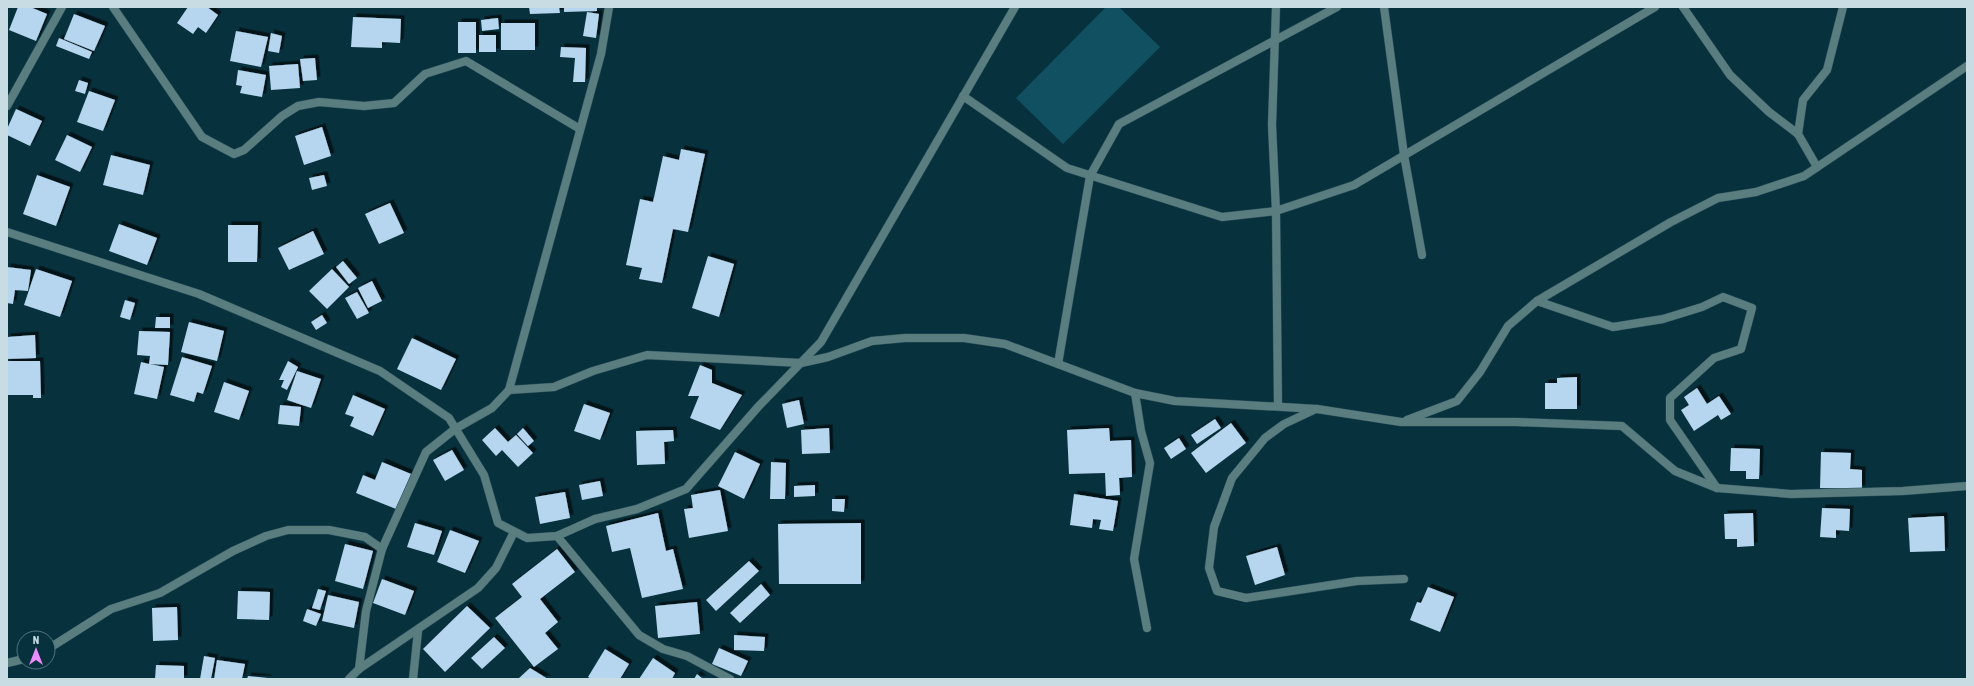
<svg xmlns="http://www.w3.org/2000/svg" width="1974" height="686" font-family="'Asap Condensed',sans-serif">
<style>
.grass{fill:#115060}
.building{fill:#b5d6ee;filter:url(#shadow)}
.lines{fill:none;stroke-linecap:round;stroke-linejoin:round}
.minor-casing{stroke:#2a505b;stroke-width:9}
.minor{stroke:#5a7e7f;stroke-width:8}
</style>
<defs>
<filter id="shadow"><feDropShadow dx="3.5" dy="-3.5" stdDeviation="0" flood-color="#0009"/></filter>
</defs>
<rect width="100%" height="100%" fill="#07313d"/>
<!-- grass -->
<polygon class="grass" points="1106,7 1119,7 1160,47 1063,144 1016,98"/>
<!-- building -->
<g class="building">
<polygon points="18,7 30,7 47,14 36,41 9,30"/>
<polygon points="188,7 207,7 218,15 206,33 198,27 193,34 177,23"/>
<polygon points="529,7 559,7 560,13 530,14"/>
<polygon points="564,7 597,7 597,11 564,12"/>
<polygon points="587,12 599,14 596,38 583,36"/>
<polygon points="74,14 105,26 94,51 64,39"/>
<polygon points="353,17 401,19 400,43 382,42 382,48 351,47"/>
<polygon points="498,18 499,29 482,31 481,20"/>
<rect x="458" y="22" width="18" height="31"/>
<rect x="501" y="23" width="34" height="27"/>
<polygon points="236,31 268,37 261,67 230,61"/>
<polygon points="271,33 282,36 279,53 268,51"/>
<rect x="479" y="35" width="17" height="17"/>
<polygon points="59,38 92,52 89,59 56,46"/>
<polygon points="561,47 586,48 585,82 573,82 575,58 560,57"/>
<polygon points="315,58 317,80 303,81 300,59"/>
<polygon points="298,64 300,88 271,90 269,66"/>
<polygon points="238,70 266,75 262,97 240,93 242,86 236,85"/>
<polygon points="79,80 88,83 85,94 75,91"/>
<polygon points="89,91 115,100 103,131 77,122"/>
<polygon points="16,109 42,121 30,146 7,135 7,129"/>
<polygon points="322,127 331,156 304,165 295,136"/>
<polygon points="67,135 92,147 80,172 55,160"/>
<polygon points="681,149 705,154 688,232 673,229 662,283 639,279 642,268 626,265 640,199 653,202 663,156 679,160"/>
<polygon points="111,155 150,165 143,195 103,185"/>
<polygon points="37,175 70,187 56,226 23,214"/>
<polygon points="324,175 327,186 312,190 309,178"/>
<polygon points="390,203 404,233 379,244 365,214"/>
<polygon points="119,224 157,238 147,265 109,251"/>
<polygon points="228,225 258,225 257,262 228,262"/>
<polygon points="313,231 324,254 289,270 278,248"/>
<polygon points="708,256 734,264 719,317 692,308"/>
<polygon points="343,261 357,278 349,284 336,267"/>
<polygon points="7,267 31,270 28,291 15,290 13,304 7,303"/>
<polygon points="36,269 72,281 60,317 24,305"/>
<polygon points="332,269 349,287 327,309 309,291"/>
<polygon points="372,281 382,301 368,308 358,288"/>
<polygon points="357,292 369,313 357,319 345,298"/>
<polygon points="125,300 135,303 130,320 120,317"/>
<polygon points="322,315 327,323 316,330 311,322"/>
<polygon points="156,317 170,317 170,328 155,328"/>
<polygon points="189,322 224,331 217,361 181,352"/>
<polygon points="139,331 170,332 168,365 150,364 164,367 157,399 134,394 141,362 149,364 150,356 137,355"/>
<polygon points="35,335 36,358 7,359 7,337"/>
<polygon points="412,338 456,359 441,390 397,369"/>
<polygon points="182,357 212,366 203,394 197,392 194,402 170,395"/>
<polygon points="7,361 40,361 41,398 33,398 33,395 7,395"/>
<polygon points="288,361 298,367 287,390 281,387 284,380 279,380"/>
<polygon points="700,365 712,370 712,383 742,395 720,430 690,418 699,396 688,396"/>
<polygon points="297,371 321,379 311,408 287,400"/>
<polygon points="1577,377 1577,409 1545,409 1545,383 1557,383 1557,378"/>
<polygon points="224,382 249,391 239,420 214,412"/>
<polygon points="1697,388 1707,404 1719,396 1731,414 1721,420 1718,415 1694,431 1681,410 1689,405 1684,397"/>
<polygon points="353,395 385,409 373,436 350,426 354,417 345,414"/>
<polygon points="799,400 804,424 787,428 782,404"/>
<polygon points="584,404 610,413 600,440 574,431"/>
<polygon points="280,405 301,407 299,426 278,424"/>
<polygon points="1215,419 1221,428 1197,444 1191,435"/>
<polygon points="1231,423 1246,443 1206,473 1191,453"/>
<polygon points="495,428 508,442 516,435 533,453 518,467 502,450 496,456 482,440"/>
<polygon points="523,428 534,441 528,446 517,434"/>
<polygon points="829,428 830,453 802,454 801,430"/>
<polygon points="1109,428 1110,441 1131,440 1132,477 1119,478 1120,495 1106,496 1105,473 1069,474 1067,430"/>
<polygon points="673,430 674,441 664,442 665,464 637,465 636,431"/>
<polygon points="1179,438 1186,449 1171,459 1164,448"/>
<polygon points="1731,448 1760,449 1759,479 1746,479 1746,471 1730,471"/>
<polygon points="452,450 464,470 445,481 433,460"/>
<polygon points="735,452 760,464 744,499 718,486"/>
<polygon points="1821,452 1851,453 1850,469 1862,470 1862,489 1820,488"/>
<polygon points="382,462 411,474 396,509 356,493 363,475 375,480"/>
<polygon points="771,462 786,463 785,499 770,499"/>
<polygon points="600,481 603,496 582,500 579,485"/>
<polygon points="815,485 815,496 794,497 794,486"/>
<polygon points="720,490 728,531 689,538 684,509 693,508 691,495"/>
<polygon points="565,492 570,518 540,524 535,497"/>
<polygon points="1074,494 1118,501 1113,531 1099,529 1101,520 1093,519 1092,528 1070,525"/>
<polygon points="832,499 845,499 844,512 832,511"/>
<polygon points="1822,508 1850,509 1849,531 1836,530 1836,538 1820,537"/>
<polygon points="658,513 666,551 673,549 683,589 642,598 630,548 612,552 606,526"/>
<polygon points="1753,513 1754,546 1737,547 1737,539 1725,539 1724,514"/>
<polygon points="1944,516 1945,551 1910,552 1908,518"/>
<polygon points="415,523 442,531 434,555 407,547"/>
<polygon points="861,523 861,584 779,584 778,524"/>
<polygon points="450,530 479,541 465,573 437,562"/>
<polygon points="345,544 373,551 363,589 335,581"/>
<polygon points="1277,547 1285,575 1255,585 1246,556"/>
<polygon points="557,549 575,572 540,599 558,622 545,633 558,649 534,667 495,618 522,597 512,584"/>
<polygon points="749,561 759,571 716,611 706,600"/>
<polygon points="382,579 414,591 405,615 373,603"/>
<polygon points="761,584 770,595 740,623 730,613"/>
<polygon points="1428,587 1454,597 1440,632 1410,620 1417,602 1421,603"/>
<polygon points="318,589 326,591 320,610 312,608"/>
<polygon points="238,591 270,592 269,620 237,619"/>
<polygon points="328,595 359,602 354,628 322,621"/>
<polygon points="697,602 700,634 658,638 655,606"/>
<polygon points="467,606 490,628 445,672 423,649"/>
<polygon points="177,607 178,640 153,641 152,608"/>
<polygon points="307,609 321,614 316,626 303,621"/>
<polygon points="734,635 765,637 764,651 734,650"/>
<polygon points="494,637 505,648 482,669 471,658"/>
<polygon points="719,648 748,661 741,676 712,664"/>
<polygon points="605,649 629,664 620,679 591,679 588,677"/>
<polygon points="204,656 215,658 211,679 200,679"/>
<polygon points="653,658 675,673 672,679 639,679"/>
<polygon points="217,660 245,664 242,679 214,679"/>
<polygon points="156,665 184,666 184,679 155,679"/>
<polygon points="530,668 548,679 518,679"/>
<polygon points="697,674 703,679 694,679"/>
<polygon points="248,676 268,678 268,679 247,679"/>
</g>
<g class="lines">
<defs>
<g id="minor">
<polyline points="113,7 202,137 234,154 244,150 282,116 298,106 319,102 364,106 394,103 425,74 466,61 580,129"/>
<polyline points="609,7 601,54 509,390 554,387 593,371 647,355 801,363 828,357 872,341 905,338 964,338 1005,344 1135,393 1175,401 1317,409 1401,422 1516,422 1622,426 1675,471 1717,488 1791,494 1903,491 1967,486"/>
<polyline points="1276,7 1272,125 1276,211 1278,406"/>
<polyline points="1384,7 1404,155 1422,255"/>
<polyline points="1683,7 1730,75 1769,112 1798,134 1817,167"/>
<polyline points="963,96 1067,168 1222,217 1276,211 1354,185 1655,7"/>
<polyline points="7,106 62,7"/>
<polyline points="1798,134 1803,100 1827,70 1843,7"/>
<polyline points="7,232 199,294 380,371 449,418 484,475 498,523 527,538 557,536 595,519 637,509 686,489 758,407 821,342 1015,7"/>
<polyline points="1537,301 1613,327 1663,319 1702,307 1723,297 1752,308 1741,349 1714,358 1670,398 1670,420 1717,488"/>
<polyline points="1058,364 1090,176 1119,124 1337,7"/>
<polyline points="1135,393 1141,431 1150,463 1134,559 1147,628"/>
<polyline points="1316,409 1284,424 1265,438 1232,478 1214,527 1209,568 1217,591 1246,598 1357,581 1404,579"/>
<polyline points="1407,420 1457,401 1480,372 1508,326 1537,301 1671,222 1718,198 1756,192 1804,176 1967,66"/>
<polyline points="557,536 639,635 663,649 687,656 730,679"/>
<polyline points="48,649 111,609 160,593 233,551 266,536 288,530 329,530 365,537 382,549"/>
<polyline points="7,663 24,659"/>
<polyline points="359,669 366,611 382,549 426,452 455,429 492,408 509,390"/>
<polyline points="349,679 359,669 478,588 496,568 514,532"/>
<polyline points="413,679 418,631"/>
</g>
</defs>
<!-- minor casing -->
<use href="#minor" class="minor-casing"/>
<!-- minor -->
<use href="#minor" class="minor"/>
</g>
<!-- border -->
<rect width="1974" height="686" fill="none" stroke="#c7dce3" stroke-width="16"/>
<!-- north arrow -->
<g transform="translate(36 650)"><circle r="19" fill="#07313d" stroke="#54757f"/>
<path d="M0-3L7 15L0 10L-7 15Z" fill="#ec8cfb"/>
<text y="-6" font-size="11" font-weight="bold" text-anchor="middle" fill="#c7dce3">N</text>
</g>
</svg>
